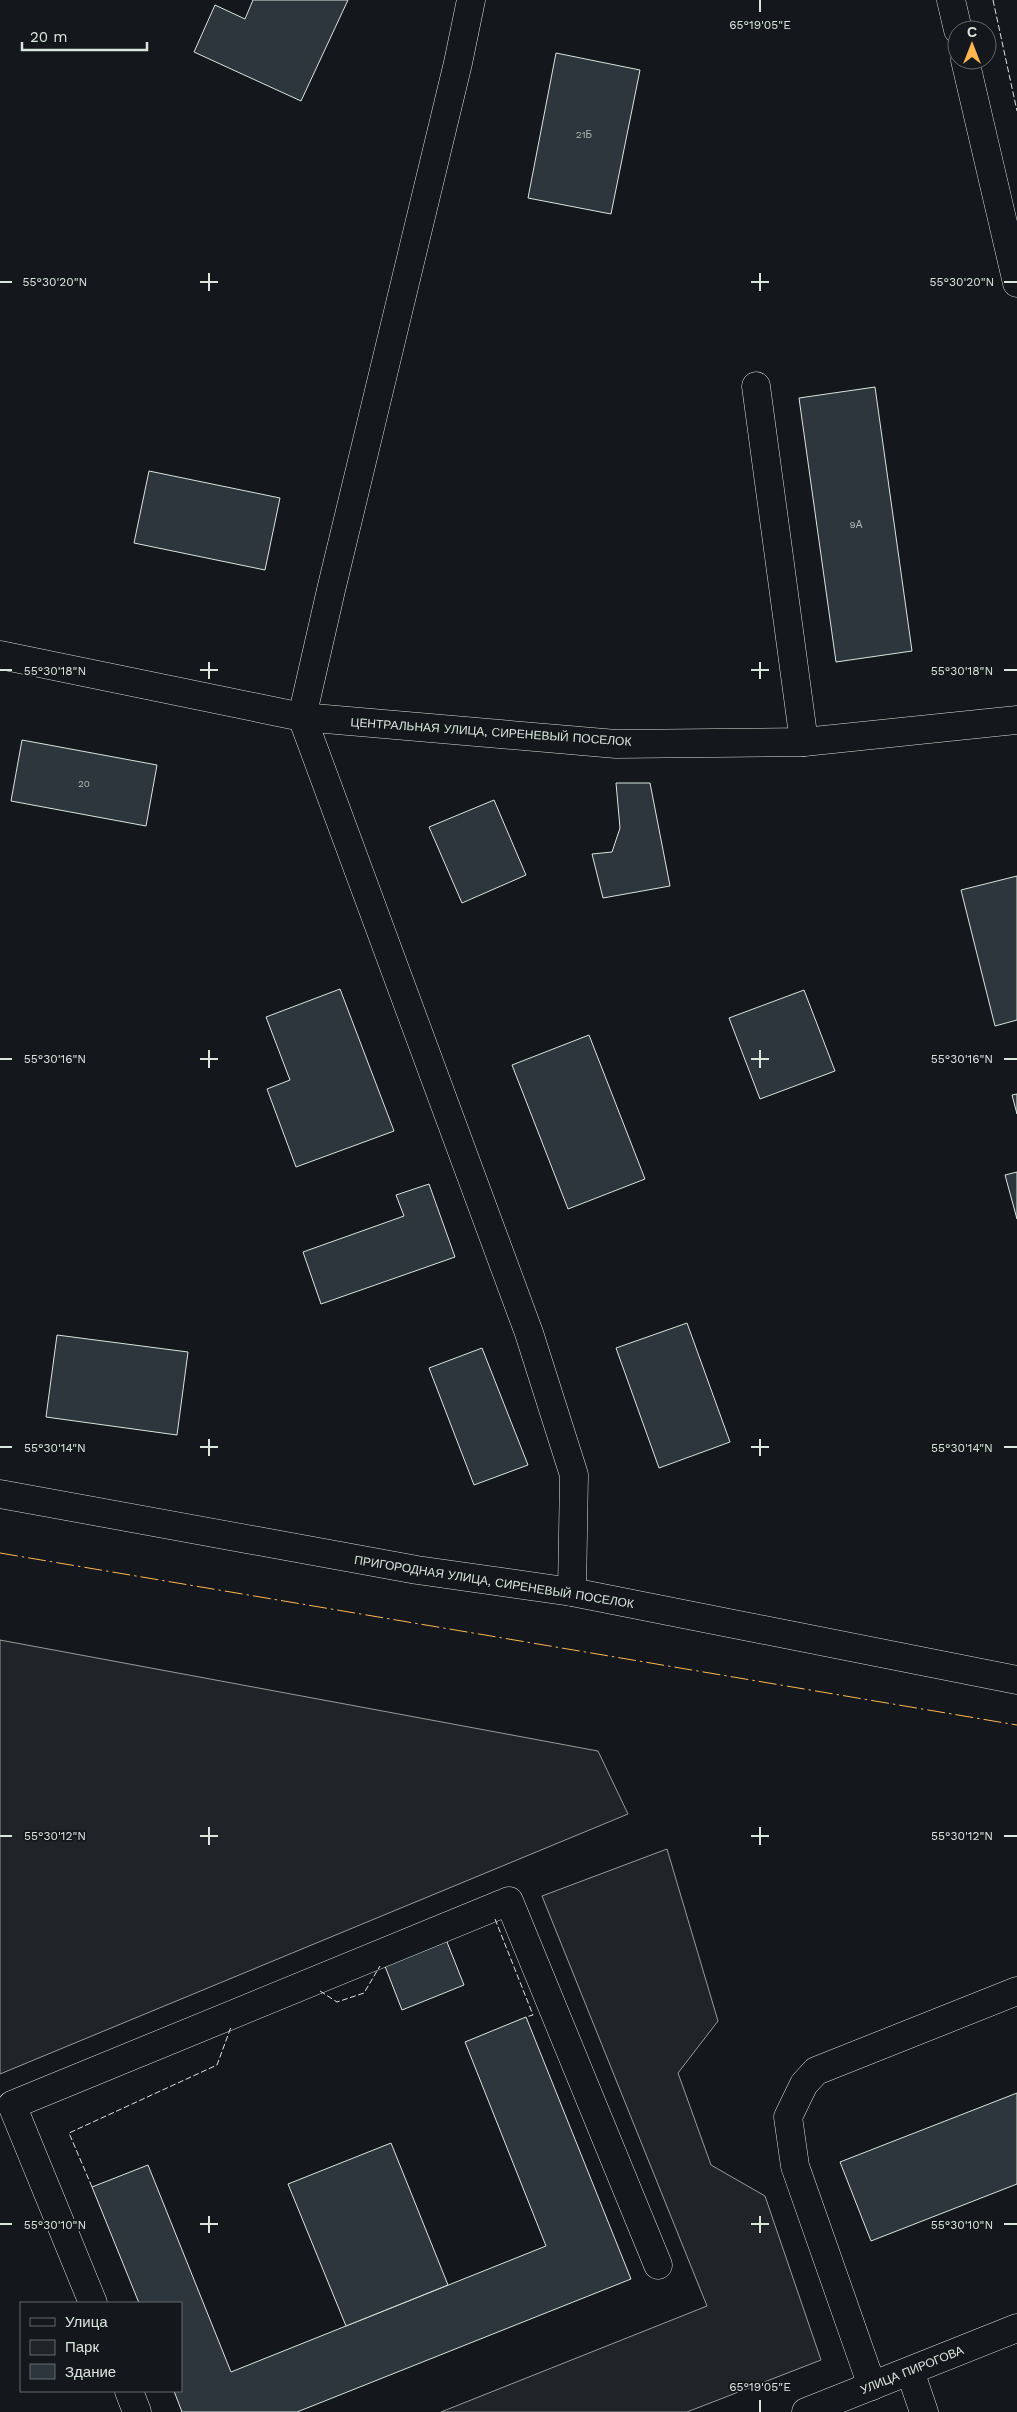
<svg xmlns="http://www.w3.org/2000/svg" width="1017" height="2412" font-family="'Work Sans',sans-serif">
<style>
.green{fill:#202428;stroke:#939e99}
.building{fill:#2c363c;stroke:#d8e6dc}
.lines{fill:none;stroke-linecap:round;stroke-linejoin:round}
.minor-casing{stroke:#d8e6dc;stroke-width:29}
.minor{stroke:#14181c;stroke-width:28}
.fence{stroke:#d8e6dc;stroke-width:1;stroke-dasharray:6 2.5;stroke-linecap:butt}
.power{stroke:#ffb74d;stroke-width:1;stroke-dasharray:18 4 2.5 4;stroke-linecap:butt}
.ticks{fill:none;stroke:#d8e6dc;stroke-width:2}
.labels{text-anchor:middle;stroke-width:4;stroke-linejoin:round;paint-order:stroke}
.number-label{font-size:10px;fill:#adbab4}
.street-label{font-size:12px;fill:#d8e6dc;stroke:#14181c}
.ticks-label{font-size:12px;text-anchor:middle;fill:#d8e6dc;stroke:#14181c;stroke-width:4;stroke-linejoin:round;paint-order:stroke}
</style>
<rect width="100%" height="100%" fill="#14181c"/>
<!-- green -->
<g class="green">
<polygon points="0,1640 598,1751 628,1814 0,2074"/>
<polygon points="667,1849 718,2021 678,2073 711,2165 765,2196 821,2360 687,2412 441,2412 707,2306 542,1896"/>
</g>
<!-- building -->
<g class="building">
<polygon points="253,0 348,0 301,101 194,52 215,5 245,19"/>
<polygon points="556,53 640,70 611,214 528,198"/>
<polygon points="875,387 912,651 836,662 799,398"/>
<polygon points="149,471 280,498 265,570 134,543"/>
<polygon points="22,740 157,765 146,826 11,801"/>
<polygon points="616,783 650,783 670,886 603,898 592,854 612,852 620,828"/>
<polygon points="494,800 526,875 462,903 429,827"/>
<polygon points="1017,876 1017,1020 995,1026 961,890"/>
<polygon points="340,989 394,1131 296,1167 267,1089 290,1080 266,1017"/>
<polygon points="804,990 835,1071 760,1099 729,1018"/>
<polygon points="589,1035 645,1179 568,1209 512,1065"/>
<polygon points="1017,1094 1017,1114 1012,1095"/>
<polygon points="1017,1172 1017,1219 1005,1175"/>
<polygon points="429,1184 455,1257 321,1304 303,1252 404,1216 396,1195"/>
<polygon points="687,1323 730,1442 659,1468 616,1348"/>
<polygon points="57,1335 188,1352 177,1435 46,1417"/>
<polygon points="482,1348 528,1465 474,1485 429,1368"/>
<polygon points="445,1937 464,1985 402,2010 383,1961"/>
<polygon points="526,2017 631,2279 297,2412 182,2412 174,2391 181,2391 181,2303 139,2303 92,2187 148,2165 231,2372 546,2246 465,2042"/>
<polygon points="1017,2093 1017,2184 871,2241 840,2162"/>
<polygon points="391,2143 448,2285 346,2326 288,2184"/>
</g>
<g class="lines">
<defs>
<g id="minor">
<polyline points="471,0 458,63 331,590 302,717 529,1333 574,1475 572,1592"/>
<polyline points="951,0 958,30"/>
<polyline points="965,60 1017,283"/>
<polyline points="756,386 804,742"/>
<polyline points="0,655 302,717 616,744 804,742 1017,720"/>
<polyline points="0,1494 417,1570 572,1592 1017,1680"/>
<polyline points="93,2303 12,2105 509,1901 658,2265"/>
<polyline points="910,2371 924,2412"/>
<polyline points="872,2386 795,2166 788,2117 804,2084 816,2071 1017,1991"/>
<polyline points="129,2391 137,2412"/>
<polyline points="806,2412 1017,2328"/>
</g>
</defs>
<!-- minor casing -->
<use href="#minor" class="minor-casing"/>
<!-- minor -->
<use href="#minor" class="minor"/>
<!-- fence -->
<g class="fence">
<polyline points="993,0 1017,111"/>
<polyline points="495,1919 533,2015 526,2017"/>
<polyline points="320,1991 337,2002 364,1993 380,1966"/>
<polyline points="92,2187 69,2133 217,2065 231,2027"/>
</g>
<!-- power -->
<polyline class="power" points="0,1553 1017,1725"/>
</g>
<!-- ticks -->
<path class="ticks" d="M760,0v12M209,273v18M760,273v18M0,282h12M200,282h18M751,282h18M1004,282h13M209,662v17M760,662v17M0,670h12M200,670h18M751,670h18M1004,670h13M209,1050v18M760,1050v18M0,1059h12M200,1059h18M751,1059h18M1004,1059h13M209,1439v17M760,1439v17M0,1447h12M200,1447h18M751,1447h18M1004,1447h13M209,1827v18M760,1827v18M0,1836h12M200,1836h18M751,1836h18M1004,1836h13M209,2216v17M760,2216v17M0,2224h12M200,2224h18M751,2224h18M1004,2224h13M760,2400v12"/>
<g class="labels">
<!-- number labels -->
<g class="number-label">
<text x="584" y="138">21Б</text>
<text x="856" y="528">9А</text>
<text x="84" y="787">20</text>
</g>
<!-- street labels -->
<g class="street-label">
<text transform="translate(491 732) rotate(4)" y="4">ЦЕНТРАЛЬНАЯ УЛИЦА, СИРЕНЕВЫЙ ПОСЕЛОК</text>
<text transform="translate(494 1582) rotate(9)" y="4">ПРИГОРОДНАЯ УЛИЦА, СИРЕНЕВЫЙ ПОСЕЛОК</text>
<text transform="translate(912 2370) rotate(-22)" y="4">УЛИЦА ПИРОГОВА</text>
</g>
</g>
<g class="ticks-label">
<text x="760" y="29">65°19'05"E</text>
<text x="55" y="286">55°30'20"N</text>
<text x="962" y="286">55°30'20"N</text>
<text x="55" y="675">55°30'18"N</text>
<text x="962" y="675">55°30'18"N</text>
<text x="55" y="1063">55°30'16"N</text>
<text x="962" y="1063">55°30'16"N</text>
<text x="55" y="1452">55°30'14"N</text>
<text x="962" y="1452">55°30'14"N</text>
<text x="55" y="1840">55°30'12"N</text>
<text x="962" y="1840">55°30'12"N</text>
<text x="55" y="2229">55°30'10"N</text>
<text x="962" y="2229">55°30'10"N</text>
<text x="760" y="2391">65°19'05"E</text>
</g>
<!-- legend -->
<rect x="20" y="2302" width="162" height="90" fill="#14181c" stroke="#626a69"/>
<rect x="30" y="2318" width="25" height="8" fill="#14181c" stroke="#626a69"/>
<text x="65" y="2327" font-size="15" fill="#d8e6dc">Улица</text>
<rect x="30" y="2340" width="25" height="15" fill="#202428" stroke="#626a69"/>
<text x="65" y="2352" font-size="15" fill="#d8e6dc">Парк</text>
<rect x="30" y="2364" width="25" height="15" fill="#2c363c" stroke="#626a69"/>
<text x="65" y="2377" font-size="15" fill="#d8e6dc">Здание</text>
<!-- north arrow -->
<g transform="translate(972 45)"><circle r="24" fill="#14181c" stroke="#626a69"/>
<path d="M0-4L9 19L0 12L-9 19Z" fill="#ffb74d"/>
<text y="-8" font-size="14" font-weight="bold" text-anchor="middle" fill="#d8e6dc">С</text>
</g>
<!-- scale -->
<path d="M22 42v8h125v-8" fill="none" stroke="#d8e6dc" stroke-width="2.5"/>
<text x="30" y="42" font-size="15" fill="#d8e6dc" stroke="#14181c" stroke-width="4" paint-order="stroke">20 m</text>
</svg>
